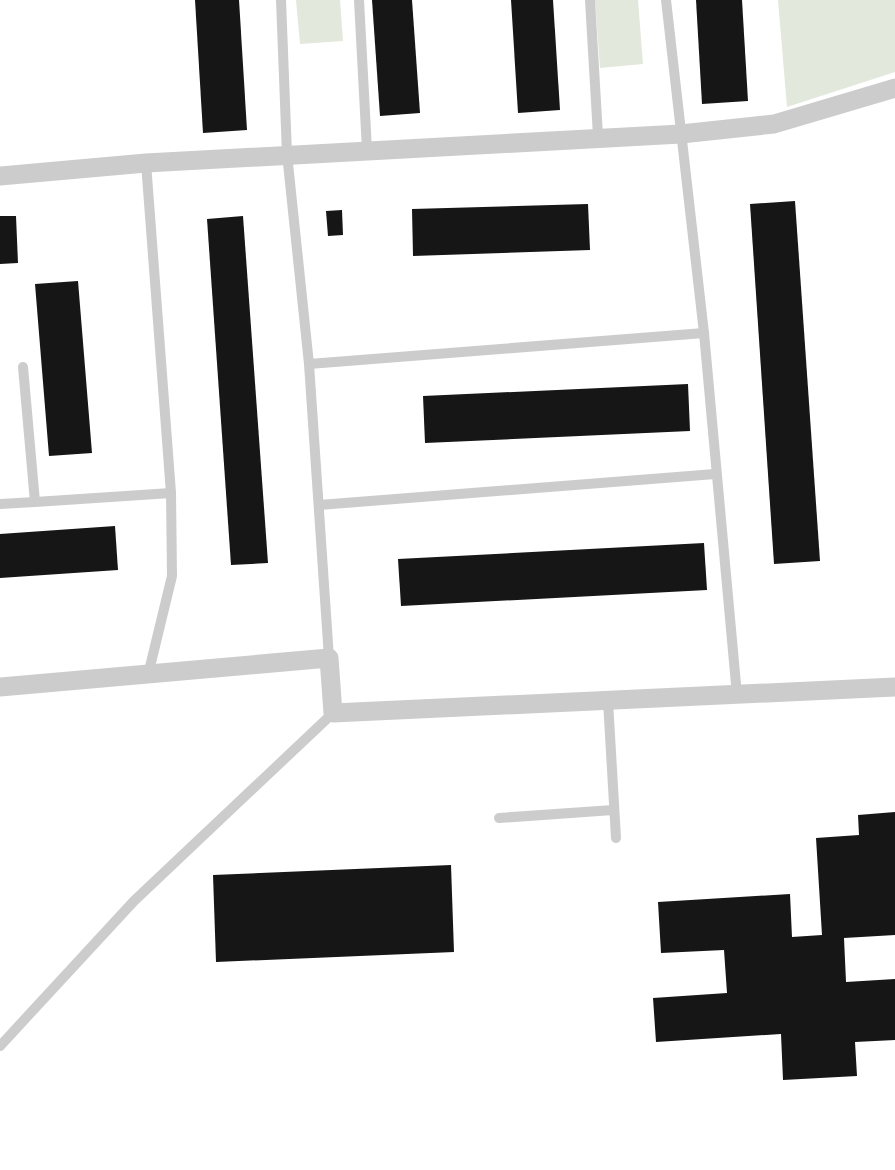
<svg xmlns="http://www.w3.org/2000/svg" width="895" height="1170" font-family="Montserrat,sans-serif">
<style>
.green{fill:#e3e8dc}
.building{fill:#161616}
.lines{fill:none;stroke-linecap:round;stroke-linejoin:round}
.lane{stroke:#ccc;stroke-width:10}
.street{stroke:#ccc;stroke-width:19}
</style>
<rect width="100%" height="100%" fill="#fff"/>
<!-- green -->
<g class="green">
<polygon points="296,0 340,0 343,41 300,44"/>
<polygon points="595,0 638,0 643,64 600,68"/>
<polygon points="778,0 895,0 895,72 787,107"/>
</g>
<!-- building -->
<g class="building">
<polygon points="195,0 239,0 247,130 203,133"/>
<polygon points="372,0 412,0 420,113 380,116"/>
<polygon points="511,0 553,0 560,110 518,113"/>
<polygon points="696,0 742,0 748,101 702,104"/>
<polygon points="795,201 820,561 774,564 750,204"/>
<polygon points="588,204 590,250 413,256 412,209"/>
<polygon points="342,210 343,235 328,236 326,211"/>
<polygon points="0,216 16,216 18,263 0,264"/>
<polygon points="243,216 268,563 231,565 207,219"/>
<polygon points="78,281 92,453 49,456 35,284"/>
<polygon points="688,384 690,431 425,443 423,396"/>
<polygon points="115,526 118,570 0,578 0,534"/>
<polygon points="704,543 707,590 401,606 398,559"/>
<polygon points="895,812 895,935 844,938 846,982 895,979 895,1040 855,1042 857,1076 783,1080 781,1034 656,1042 653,998 727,993 724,950 661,953 658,902 790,894 792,937 822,935 816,838 859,835 858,815"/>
<polygon points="451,865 454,952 216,962 213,875"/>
</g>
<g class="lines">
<!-- lane -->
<g class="lane">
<polyline points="281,0 287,154 309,364 329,658"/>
<polyline points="359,0 367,150"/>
<polyline points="590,0 598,136"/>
<polyline points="666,0 704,333 737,695"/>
<polyline points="146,163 171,493 172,576 148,675"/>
<polyline points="309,364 704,333"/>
<polyline points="23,367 35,502 171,493"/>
<polyline points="0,504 35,502"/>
<polyline points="319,505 715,474"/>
<polyline points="608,701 616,838"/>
<polyline points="499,818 613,810"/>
<polyline points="0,1046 134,901 333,713"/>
</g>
<!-- street -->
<g class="street">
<polyline points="0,176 146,163 681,134 774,124 895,88"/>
<polyline points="0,687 329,658 333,713 895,687"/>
</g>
</g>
</svg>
